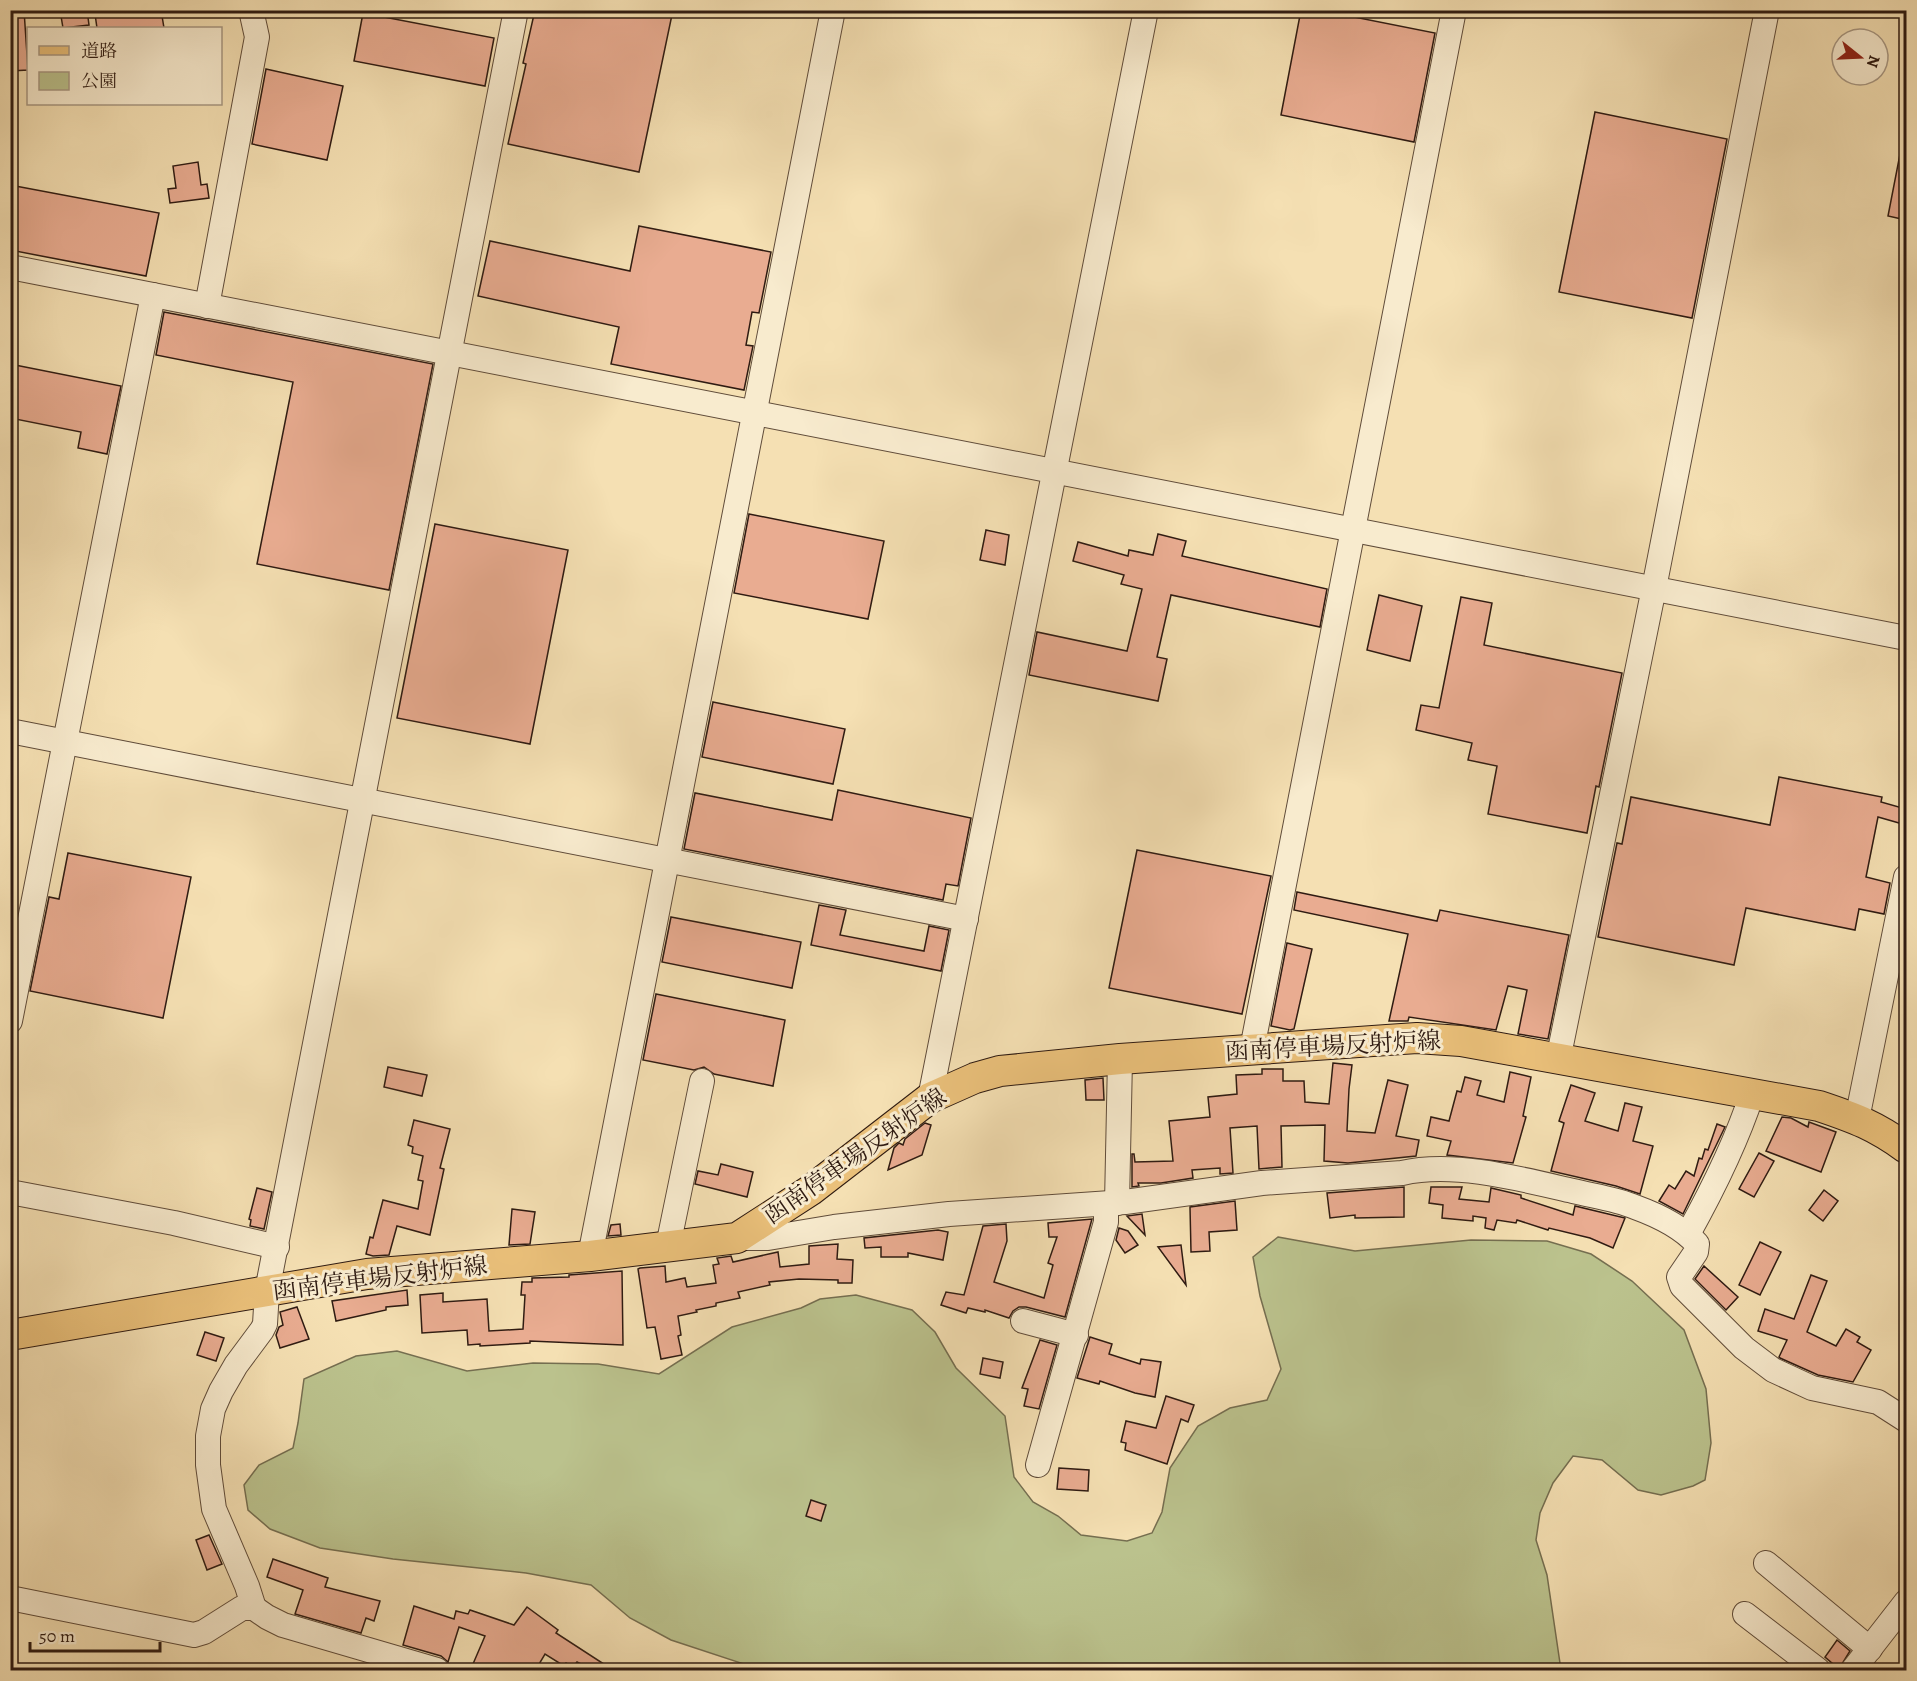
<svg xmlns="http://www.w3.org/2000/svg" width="1917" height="1681" font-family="Alegreya,'Noto Serif JP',serif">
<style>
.green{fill:#bbc28d;stroke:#756e50;stroke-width:1.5}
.building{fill:#e9ac91;stroke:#2f1b12;stroke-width:1.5}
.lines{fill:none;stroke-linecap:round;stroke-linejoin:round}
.minor-casing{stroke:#604c3a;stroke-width:26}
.major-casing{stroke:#2f1b12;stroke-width:32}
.minor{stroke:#f8ebce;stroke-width:24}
.major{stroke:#eac07a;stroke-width:30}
.labels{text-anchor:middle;stroke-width:6;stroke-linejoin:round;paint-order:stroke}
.street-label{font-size:24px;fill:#2f1b12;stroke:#f8ebce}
</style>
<rect width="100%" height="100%" fill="#f5e0b3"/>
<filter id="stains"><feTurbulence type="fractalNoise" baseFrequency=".00333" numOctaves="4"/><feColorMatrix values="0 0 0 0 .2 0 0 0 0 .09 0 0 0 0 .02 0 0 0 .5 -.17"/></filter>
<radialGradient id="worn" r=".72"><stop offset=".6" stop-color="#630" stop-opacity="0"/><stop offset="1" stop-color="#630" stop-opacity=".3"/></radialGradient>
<!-- green -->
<polygon class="green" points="1278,1237 1355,1251 1471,1240 1547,1241 1591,1254 1632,1281 1684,1330 1706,1389 1711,1443 1705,1480 1693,1486 1661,1495 1638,1490 1602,1460 1573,1456 1553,1483 1540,1513 1536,1540 1547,1575 1561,1670 747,1670 744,1664 671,1640 630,1618 591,1585 526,1573 393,1559 320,1548 270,1529 248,1510 244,1485 259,1465 293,1448 298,1423 304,1379 356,1356 397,1351 467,1371 533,1363 598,1364 659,1374 732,1327 801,1308 820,1299 856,1295 912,1310 935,1332 956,1368 1005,1416 1014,1477 1033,1502 1058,1516 1081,1535 1127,1541 1152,1533 1162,1512 1170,1468 1198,1426 1230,1408 1267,1400 1281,1369 1260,1296 1253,1257"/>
<!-- building -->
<g class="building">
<polygon points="10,10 24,10 28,70 10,71"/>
<polygon points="60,10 87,10 89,25 63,28"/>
<polygon points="125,10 161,10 164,28 97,28 95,14"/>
<polygon points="535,10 673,10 639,172 508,144 526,64 523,63"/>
<polygon points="1301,10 1319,10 1435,33 1414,142 1281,115"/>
<polygon points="363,13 494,38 485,86 354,61"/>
<polygon points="266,69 343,86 327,160 252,144"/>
<polygon points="1595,112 1727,139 1692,318 1559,292"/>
<polygon points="1900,154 1906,155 1906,220 1888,216"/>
<polygon points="198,162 201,185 207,184 209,198 170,203 168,189 176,188 173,166"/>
<polygon points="10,185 159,213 146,276 10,250"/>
<polygon points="639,226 771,252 759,313 752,312 746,345 753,346 744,390 611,364 619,327 478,296 490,241 630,271"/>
<polygon points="164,312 433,364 389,590 257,564 293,382 156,355"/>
<polygon points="10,364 121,386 107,454 78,448 81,432 10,418"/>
<polygon points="749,514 884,541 868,619 734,593"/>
<polygon points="435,524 568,550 530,744 397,718"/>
<polygon points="986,530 1009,535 1005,565 980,560"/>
<polygon points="1158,534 1186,541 1182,556 1327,589 1320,627 1171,595 1157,657 1167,659 1158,701 1029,675 1037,632 1127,651 1142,589 1121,584 1124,575 1073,561 1078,542 1128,556 1129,550 1153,555"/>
<polygon points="1379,595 1422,606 1410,661 1367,650"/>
<polygon points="1461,597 1492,603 1484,645 1622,673 1599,787 1596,786 1587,833 1488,814 1497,766 1468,760 1472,743 1416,730 1421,705 1439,708"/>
<polygon points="713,702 845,729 833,784 702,757"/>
<polygon points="1779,777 1882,797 1881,802 1906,809 1906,825 1878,817 1866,877 1890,883 1884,914 1859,909 1855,930 1746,908 1734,965 1598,937 1617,843 1622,844 1631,797 1770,825"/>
<polygon points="838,790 971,818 958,886 946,884 943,900 684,849 695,793 832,820"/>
<polygon points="1137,850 1271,876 1242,1014 1109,988"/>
<polygon points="68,853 191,877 163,1018 30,991 49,897 59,899"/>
<polygon points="1297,892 1437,921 1440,910 1569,935 1548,1039 1518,1034 1527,990 1508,986 1496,1030 1409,1017 1408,1021 1389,1021 1408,934 1294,910"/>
<polygon points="819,905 846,910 840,935 924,951 929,926 949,930 941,971 811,945"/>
<polygon points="671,917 801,942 792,988 662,962"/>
<polygon points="1287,943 1312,949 1294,1029 1290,1030 1271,1026"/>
<polygon points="656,994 785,1020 773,1086 714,1074 704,1067 694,1070 643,1060"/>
<polygon points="1333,1063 1352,1065 1349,1089 1347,1131 1375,1133 1388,1080 1408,1085 1396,1136 1419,1140 1416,1156 1348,1163 1324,1161 1325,1125 1281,1126 1282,1167 1259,1169 1257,1126 1230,1128 1233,1173 1220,1174 1220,1168 1192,1170 1193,1178 1161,1183 1138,1183 1139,1186 1132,1187 1132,1154 1134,1154 1135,1162 1173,1161 1169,1121 1210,1117 1208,1097 1237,1094 1236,1075 1262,1074 1262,1069 1283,1069 1283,1081 1304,1081 1305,1102 1329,1104"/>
<polygon points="388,1067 427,1075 422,1096 384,1087"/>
<polygon points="1510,1072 1531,1077 1523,1116 1526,1117 1513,1163 1447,1155 1451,1141 1427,1136 1431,1117 1449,1121 1457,1091 1461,1092 1465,1077 1481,1081 1477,1095 1504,1102"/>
<polygon points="1103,1078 1104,1100 1086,1100 1085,1080"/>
<polygon points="1571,1085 1595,1093 1585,1121 1618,1131 1625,1103 1642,1107 1633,1141 1653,1146 1640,1194 1616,1186 1551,1171 1564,1123 1559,1121"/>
<polygon points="1782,1117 1791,1118 1808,1127 1809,1122 1836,1132 1821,1172 1766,1151"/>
<polygon points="414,1120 450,1129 440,1168 444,1169 430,1235 397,1226 389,1255 373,1256 366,1254 370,1237 373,1238 383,1200 418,1209 423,1181 418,1180 423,1156 412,1153 413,1147 408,1145"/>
<polygon points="925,1123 931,1125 922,1155 888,1170 894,1148 899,1143 903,1145 905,1139"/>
<polygon points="1717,1124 1725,1127 1683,1214 1659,1201 1669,1185 1675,1189 1686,1171 1694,1176 1699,1158 1702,1159 1705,1149 1708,1150"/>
<polygon points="1759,1153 1774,1161 1754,1197 1739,1189"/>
<polygon points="721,1164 753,1172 747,1197 695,1184 698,1171 718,1175"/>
<polygon points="1404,1187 1404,1217 1355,1218 1355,1215 1330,1218 1327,1193"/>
<polygon points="1431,1187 1462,1187 1459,1199 1489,1202 1491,1188 1521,1195 1521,1198 1573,1215 1575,1206 1625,1218 1613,1248 1590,1238 1549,1228 1548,1230 1517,1220 1516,1223 1497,1220 1494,1230 1485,1228 1486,1218 1473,1216 1473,1221 1442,1218 1443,1205 1429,1203"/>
<polygon points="257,1188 272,1192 264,1229 250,1226 251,1220 249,1219"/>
<polygon points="1824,1190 1838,1201 1823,1221 1809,1210"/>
<polygon points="1235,1201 1237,1230 1209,1232 1210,1251 1191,1252 1190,1207"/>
<polygon points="512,1209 535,1212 530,1244 509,1245"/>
<polygon points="1142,1214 1145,1235 1127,1216"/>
<polygon points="1092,1219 1065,1317 1026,1307 1019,1307 1013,1311 1009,1318 985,1310 985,1312 968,1308 966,1313 941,1305 946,1292 964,1295 983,1226 1006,1224 1007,1241 994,1282 1044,1298 1053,1265 1048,1263 1057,1237 1049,1237 1048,1223"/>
<polygon points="620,1224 621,1235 608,1236 611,1225"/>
<polygon points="1119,1228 1128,1231 1138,1245 1125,1253 1116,1240"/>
<polygon points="938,1230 948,1232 943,1260 908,1253 908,1257 881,1257 881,1247 865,1248 864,1238"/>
<polygon points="1760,1242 1781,1252 1760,1295 1739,1285"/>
<polygon points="838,1244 837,1259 853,1260 852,1283 838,1283 838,1280 799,1279 769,1282 770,1285 738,1292 740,1298 716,1303 716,1306 696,1310 697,1312 678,1316 681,1335 678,1336 682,1355 661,1359 655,1327 647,1328 638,1269 640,1268 665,1266 666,1282 685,1278 687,1287 716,1283 713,1265 719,1264 717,1258 731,1256 733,1262 778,1252 780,1267 809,1264 809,1246"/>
<polygon points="1181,1245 1186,1285 1158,1247"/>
<polygon points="1704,1266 1738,1297 1726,1310 1695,1279"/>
<polygon points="622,1271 623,1345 530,1341 530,1343 480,1346 480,1344 468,1345 467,1330 422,1333 420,1295 443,1293 443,1302 487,1299 489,1331 523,1329 525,1295 521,1295 522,1282 532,1282 532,1278 569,1277 569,1275"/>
<polygon points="1811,1275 1827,1281 1807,1332 1836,1346 1846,1329 1860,1337 1857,1342 1871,1350 1853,1382 1818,1375 1780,1358 1779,1357 1787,1340 1758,1331 1765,1309 1794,1319"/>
<polygon points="407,1290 408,1305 386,1307 386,1310 336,1321 332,1301"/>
<polygon points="297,1307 309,1339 280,1348 276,1335 279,1327 283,1325 280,1312"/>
<polygon points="205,1332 224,1338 216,1361 197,1355"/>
<polygon points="1090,1337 1112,1344 1109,1354 1140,1364 1141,1359 1161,1362 1155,1397 1135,1393 1100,1381 1099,1384 1077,1378"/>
<polygon points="1040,1340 1057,1345 1039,1409 1024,1406 1028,1389 1022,1388"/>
<polygon points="983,1358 1003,1362 1000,1378 980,1374"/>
<polygon points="1166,1396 1194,1405 1188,1422 1181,1419 1167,1464 1125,1450 1126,1443 1121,1442 1126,1421 1156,1428"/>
<polygon points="1059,1468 1089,1470 1088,1491 1057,1489"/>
<polygon points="811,1500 826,1505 821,1521 806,1516"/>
<polygon points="209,1535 222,1564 207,1570 196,1540"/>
<polygon points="273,1559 328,1578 325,1587 380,1601 374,1621 366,1618 361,1633 295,1614 303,1590 267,1577"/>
<polygon points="414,1606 454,1619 456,1611 468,1614 470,1610 514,1625 527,1607 558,1630 556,1633 610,1668 608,1671 595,1671 577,1662 573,1667 566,1663 564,1666 545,1654 535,1671 470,1671 485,1636 459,1627 448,1662 441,1656 403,1645"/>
<polygon points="1837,1640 1850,1651 1839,1669 1825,1657"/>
</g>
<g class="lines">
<defs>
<g id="minor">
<polyline points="10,267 1906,638"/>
<polyline points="207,306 257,37 251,10"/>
<polyline points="10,731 966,919"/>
<polyline points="10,1021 153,295"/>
<polyline points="1252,1049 1454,10"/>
<polyline points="1558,1060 1654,588 1767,10"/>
<polyline points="930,1098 1146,10"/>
<polyline points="1857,1119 1906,877"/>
<polyline points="10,1192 174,1223 277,1247"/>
<polyline points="1117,1203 1120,1059"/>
<path d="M1688,1234c25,-45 48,-91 64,-140"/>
<path d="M737,1238h31l66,-11 115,-13 176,-12 137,-19 140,-10c52,-12 119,6 171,18 20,5 43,8 62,16 22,8 47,20 62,37l-1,8 -17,25 3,9 62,62 29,22 39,18 66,14 28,18"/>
<polyline points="668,1246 702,1081"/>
<polyline points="590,1256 833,10"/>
<polyline points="1023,1321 1076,1335"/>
<polyline points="1038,1465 1106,1222 1106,1204"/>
<polyline points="1766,1563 1870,1649"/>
<polyline points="10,1598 194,1635 204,1632 242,1608 254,1608 267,1617 283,1625 437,1670"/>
<polyline points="254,1608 247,1586 214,1509 208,1465 208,1436 213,1409 221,1391 236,1365 262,1330 265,1324 267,1291 516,10"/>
<polyline points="1745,1614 1818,1670"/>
<polyline points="1853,1670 1906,1602"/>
</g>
<path id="major" d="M10,1335l357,-61 223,-18 147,-18 74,-48 119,-92 45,-20 25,-7 120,-12 267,-19 30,-2 44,3 358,65c36,12 57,20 87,42"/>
</defs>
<!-- minor casing -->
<use href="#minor" class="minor-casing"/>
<!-- major casing -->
<use href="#major" class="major-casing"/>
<!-- minor -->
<use href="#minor" class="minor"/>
<!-- major -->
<use href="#major" class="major"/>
</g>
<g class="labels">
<!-- street labels -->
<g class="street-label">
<text transform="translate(1333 1046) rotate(-3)" y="8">函南停車場反射炉線</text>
<text transform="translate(855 1156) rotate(-35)" y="8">函南停車場反射炉線</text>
<text transform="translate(380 1278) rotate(-7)" y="8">函南停車場反射炉線</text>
</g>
</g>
<!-- margin -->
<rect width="1917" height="1681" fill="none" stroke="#f5e0b3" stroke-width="36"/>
<rect x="12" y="12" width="1893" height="1657" fill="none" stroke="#2f1b12" stroke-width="3"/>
<rect x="18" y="18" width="1881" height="1645" fill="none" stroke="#2f1b12" stroke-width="1.5"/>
<!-- legend -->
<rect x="27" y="27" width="195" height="78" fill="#f8ebce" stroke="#a89883" stroke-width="1.5"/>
<rect x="39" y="46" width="30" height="9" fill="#eac07a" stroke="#a89883" stroke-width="1.5"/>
<text x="81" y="57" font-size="18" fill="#2f1b12">道路</text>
<rect x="39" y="72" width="30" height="18" fill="#bbc28d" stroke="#a89883" stroke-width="1.5"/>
<text x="81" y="87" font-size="18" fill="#2f1b12">公園</text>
<!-- north arrow -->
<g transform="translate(1860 57) rotate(108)"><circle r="28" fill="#f8ebce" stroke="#a89883" stroke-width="1.5"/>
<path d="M0-4.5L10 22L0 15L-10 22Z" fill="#8f2418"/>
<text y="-9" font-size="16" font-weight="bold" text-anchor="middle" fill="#2f1b12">N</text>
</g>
<!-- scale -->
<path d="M30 1642v9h130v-9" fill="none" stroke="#2f1b12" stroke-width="3"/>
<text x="39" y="1642" font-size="18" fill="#2f1b12" stroke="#f8ebce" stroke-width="4.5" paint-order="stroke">50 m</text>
<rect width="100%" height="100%" filter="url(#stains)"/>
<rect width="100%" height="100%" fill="url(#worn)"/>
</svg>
